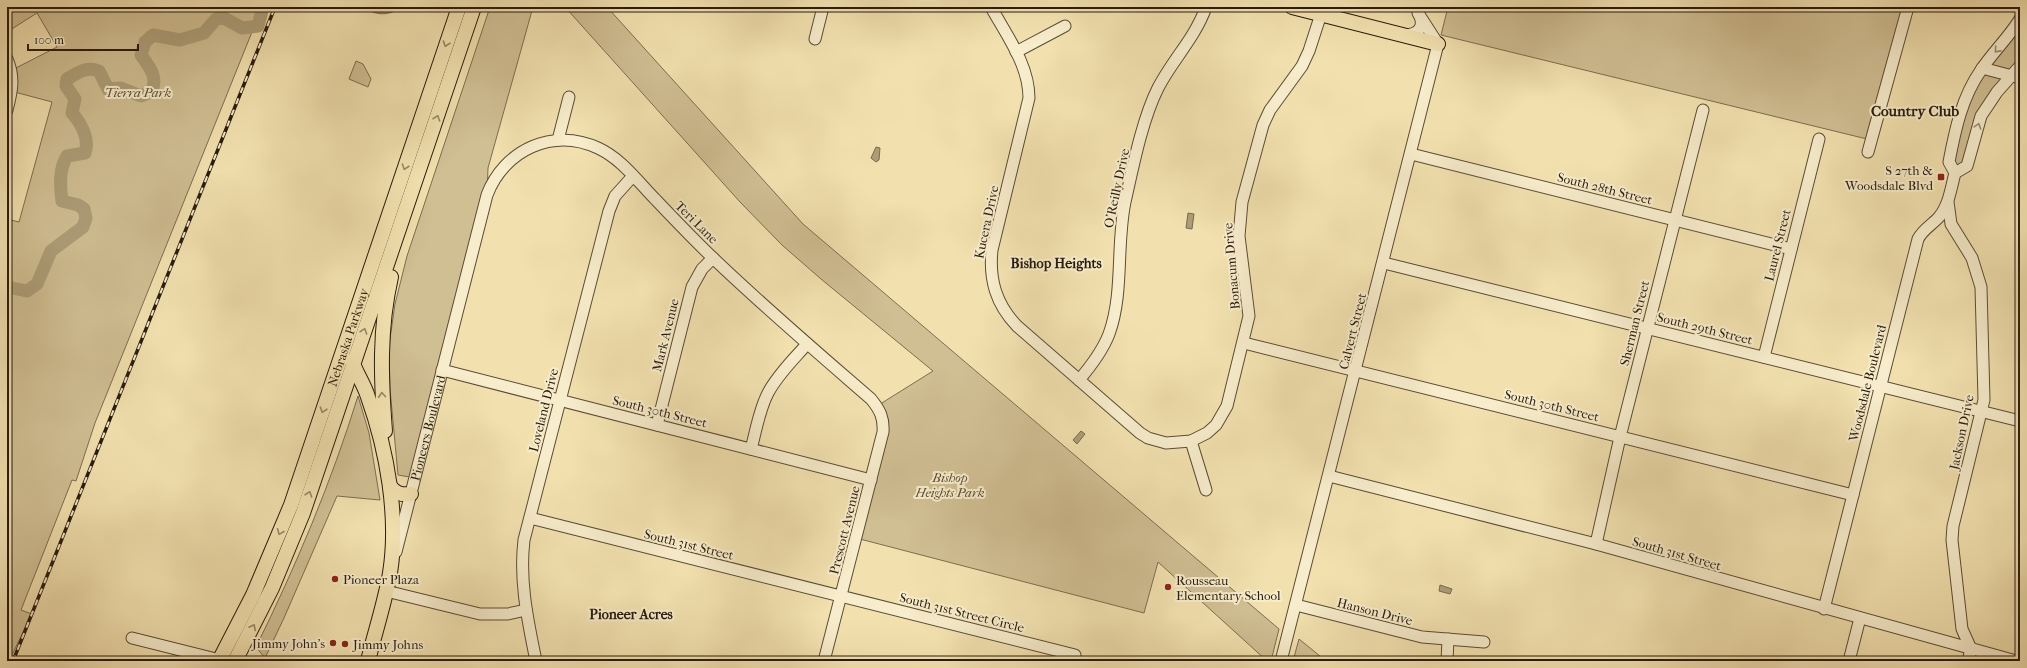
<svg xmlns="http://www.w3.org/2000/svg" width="2027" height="668" font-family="'IM FELL French Canon',serif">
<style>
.green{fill:#d0bf93;stroke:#7c6d50}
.water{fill:#ad9e78;stroke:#786a4d}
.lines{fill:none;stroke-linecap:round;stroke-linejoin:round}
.river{stroke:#ad9e78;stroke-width:13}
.minor-casing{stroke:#5a4c35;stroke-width:13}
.major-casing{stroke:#281b0c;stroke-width:16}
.minor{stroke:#f7eccb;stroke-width:11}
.major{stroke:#f2e1af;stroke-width:14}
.rail-casing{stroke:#281b0c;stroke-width:3.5}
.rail{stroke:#f7eccb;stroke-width:2;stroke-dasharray:6;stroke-linecap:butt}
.oneway{stroke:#978866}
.oneway2{stroke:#9a8e75}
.poi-dot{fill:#8f2418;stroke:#f7eccb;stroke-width:1.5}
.labels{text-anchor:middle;stroke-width:4;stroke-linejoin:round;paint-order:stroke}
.park-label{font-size:13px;font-style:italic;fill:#5a4c34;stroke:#f7eccb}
.poi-label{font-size:13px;fill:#281b0c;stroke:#f7eccb;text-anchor:start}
.street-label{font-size:13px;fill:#281b0c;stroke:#f7eccb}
.neighbourhood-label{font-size:14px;font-weight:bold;fill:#281b0c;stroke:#f7eccb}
.quarter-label{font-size:15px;font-weight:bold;fill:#281b0c;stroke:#f7eccb}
</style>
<rect width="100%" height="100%" fill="#f2e1af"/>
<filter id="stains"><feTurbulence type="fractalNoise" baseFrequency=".005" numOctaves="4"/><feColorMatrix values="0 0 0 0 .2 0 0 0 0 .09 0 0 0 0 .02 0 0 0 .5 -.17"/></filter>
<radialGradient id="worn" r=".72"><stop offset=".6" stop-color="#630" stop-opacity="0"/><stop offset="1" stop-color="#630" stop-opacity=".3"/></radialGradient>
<!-- green -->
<g class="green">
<polygon points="7,7 262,7 95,423 76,481 72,480 21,610 32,614 9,661 7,661 7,254 12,246 7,243 7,219 19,222 52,102 7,90 12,70 57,47 37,13 7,32"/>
<polygon points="490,7 533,7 488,168 487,195 415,478 398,475 390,389 389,346 395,304 407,256"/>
<polygon points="565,7 607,7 803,224 1279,629 1271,661 1267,661 1158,562 1144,613 856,538 883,432 877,406 933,371 821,279 782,245 740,202"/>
<polygon points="1448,7 1908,7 1871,140 1441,35"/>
<polygon points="2020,19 2020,66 1989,102 1967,166 1955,173 1949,162 1962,108"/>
<polygon points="356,61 363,64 371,79 368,87 349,79"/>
<path d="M358,396l11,37 11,67 -43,-4 -53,122 -19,40 -9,-11c40,-81 75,-164 102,-251z"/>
<polygon points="1299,639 1326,661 1293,661"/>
</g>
<!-- water -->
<g class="water">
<path d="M364,7h37c-11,9 -26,9 -37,0z"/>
<polygon points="876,147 880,148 879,160 876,162 871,158"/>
<polygon points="1188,213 1194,214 1192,229 1186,228"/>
<polygon points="1081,431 1085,434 1077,444 1073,440"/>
<polygon points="1440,585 1452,589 1450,594 1439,591"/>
</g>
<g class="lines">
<!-- river -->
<path class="river" d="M7,287l20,4 10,-7 14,-33 32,-24 3,-9 -2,-9 -6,-4 -16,-4c-2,-16 -3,-32 5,-45l18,-3c5,-14 -4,-30 -13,-40l3,-14 -9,-13 1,-7c11,-6 19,-13 32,-8l9,18 13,-1 20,8 11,-5c6,-15 -3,-24 -11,-36l4,-13 8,-7 27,5 24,-7 12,-14 8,-1 18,10 16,-2 5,-19"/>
<defs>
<g id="minor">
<path d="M991,7c16,29 38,58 38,91l-37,152c-3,30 4,54 25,76l123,107 8,5 18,5 25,-2 16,-8 9,-8 11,-19 22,-90 -10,-80 3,-34 21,-77 7,-15 32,-44 7,-15 12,-37"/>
<path d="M1405,35c14,-1 20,-8 14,-21"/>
<polyline points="815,39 823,7"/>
<polyline points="1016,52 1065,26"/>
<path d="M7,59c8,18 5,32 0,51"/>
<polyline points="1982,68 2020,78"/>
<polyline points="558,140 569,97"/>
<polyline points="1868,152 1908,7"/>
<polyline points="1411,154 1791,249"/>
<polyline points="1955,173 1967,166 1981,116 1997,92 2020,66"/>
<polyline points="1948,202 1951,224 1972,258 1981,287 1984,400 1953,526 1952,540 1962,629 1971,649"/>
<polyline points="1384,263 2020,421"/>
<polyline points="1244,343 1853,495"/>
<polyline points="1764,357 1819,139"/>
<polyline points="442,370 871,480"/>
<path d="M1079,380c12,-14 23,-28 30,-46 15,-41 7,-89 16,-132 8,-35 17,-82 33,-114 15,-29 37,-50 48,-81"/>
<polyline points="657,425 692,287 702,269 713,258"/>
<polyline points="1191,441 1206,490"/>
<path d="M751,449c5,-18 8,-39 17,-56 10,-19 26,-34 39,-49"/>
<polyline points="1329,476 1596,544 2016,661"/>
<polyline points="530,518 1075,655"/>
<polyline points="1596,544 1620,437 1703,110"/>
<path id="s1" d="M396,552l91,-357c17,-45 66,-68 111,-47 24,11 40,34 58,52 19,20 38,40 57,58 51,49 105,95 158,141 9,11 13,19 12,33l-59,229"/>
<polyline points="386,591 480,614 508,614 526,610"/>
<polyline points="1296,605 1422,637 1484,642"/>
<path d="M1824,609l94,-370c5,-10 14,-14 21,-22 10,-12 12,-29 16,-44l-6,-11c6,-32 13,-65 32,-92 12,-18 28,-33 39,-51"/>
<polyline points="132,638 220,660"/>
<path d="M536,661c-8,-40 -17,-79 -12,-121l85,-329 6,-15 18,-20"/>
<polyline points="1281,661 1438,44 1418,13"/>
<polyline points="1447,661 1448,639"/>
<polyline points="1849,661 1860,618"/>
<polyline points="1968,661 1971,649"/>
</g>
<g id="major">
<polyline points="1292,7 1438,44"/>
<path d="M352,361c4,12 12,23 16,36 19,53 31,120 22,176 -5,29 -15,59 -22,88"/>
<path d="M385,431c-4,-52 -6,-102 6,-154"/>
<path d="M390,486c5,8 12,9 21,8"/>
<path id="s2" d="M219,661l34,-66 38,-90 168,-498"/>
<polyline points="235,661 272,588 303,513 474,7"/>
</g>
</defs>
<!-- minor casing -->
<use href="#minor" class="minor-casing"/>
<!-- major casing -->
<use href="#major" class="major-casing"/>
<!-- minor -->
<use href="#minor" class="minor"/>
<!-- major -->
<use href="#major" class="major"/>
<defs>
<polyline id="rail" points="13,661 275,7"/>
</defs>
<!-- rail casing -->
<use href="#rail" class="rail-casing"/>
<!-- rail -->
<use href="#rail" class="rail"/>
</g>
<!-- one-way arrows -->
<defs><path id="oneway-chevron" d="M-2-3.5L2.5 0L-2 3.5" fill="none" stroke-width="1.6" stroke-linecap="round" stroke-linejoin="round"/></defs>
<g class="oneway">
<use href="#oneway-chevron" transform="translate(446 44) rotate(109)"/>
<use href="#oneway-chevron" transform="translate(437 118) rotate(-71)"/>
<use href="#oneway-chevron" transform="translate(405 167) rotate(109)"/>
<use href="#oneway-chevron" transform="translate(364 331) rotate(-71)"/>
<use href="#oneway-chevron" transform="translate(382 395) rotate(-94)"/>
<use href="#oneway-chevron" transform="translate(323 410) rotate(109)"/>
<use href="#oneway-chevron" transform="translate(309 494) rotate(-71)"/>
<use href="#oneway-chevron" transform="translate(280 532) rotate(112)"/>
<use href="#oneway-chevron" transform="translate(253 627) rotate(-63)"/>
</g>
<g class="oneway2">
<use href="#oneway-chevron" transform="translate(1997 50) rotate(132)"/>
<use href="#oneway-chevron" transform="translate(1978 126) rotate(-72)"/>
</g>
<!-- markers -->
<g class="poi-dot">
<rect x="1937" y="173" width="8" height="8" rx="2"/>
<circle cx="335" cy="579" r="4"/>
<circle cx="1168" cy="587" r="4"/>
<circle cx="333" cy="643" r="4"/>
<circle cx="345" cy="644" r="4"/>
</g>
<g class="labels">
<!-- park labels -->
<g class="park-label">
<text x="138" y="97">Tierra Park</text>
<text x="950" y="482">Bishop<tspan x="950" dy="15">Heights Park</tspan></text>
</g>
<!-- poi labels -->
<g class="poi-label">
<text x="1933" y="175" text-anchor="end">S 27th &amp;<tspan x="1933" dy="15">Woodsdale Blvd</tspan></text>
<text x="343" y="584">Pioneer Plaza</text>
<text x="1176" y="585">Rousseau<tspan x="1176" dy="15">Elementary School</tspan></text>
<text x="325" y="648" text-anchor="end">Jimmy John's</text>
<text x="353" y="649">Jimmy Johns</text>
</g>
<!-- street labels -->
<g class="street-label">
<text transform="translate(1116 188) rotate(-78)" y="5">O'Reilly Drive</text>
<text transform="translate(1605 188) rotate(14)" y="5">South 28th Street</text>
<text transform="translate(697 222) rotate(45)" y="5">Teri Lane</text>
<text transform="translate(986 222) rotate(-78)" y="5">Kucera Drive</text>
<text transform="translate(1777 245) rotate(-76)" y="5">Laurel Street</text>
<text transform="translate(1231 266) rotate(-95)" y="5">Bonacum Drive</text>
<text transform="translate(1634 323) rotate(-76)" y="5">Sherman Street</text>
<text transform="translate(1705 328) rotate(14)" y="5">South 29th Street</text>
<text transform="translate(1352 331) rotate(-76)" y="5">Calvert Street</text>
<text transform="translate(665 335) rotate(-76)" y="5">Mark Avenue</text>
<text dy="5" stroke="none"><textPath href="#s2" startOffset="349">Nebraska Parkway</textPath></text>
<text transform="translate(1867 383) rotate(-76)" y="5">Woodsdale Boulevard</text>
<text transform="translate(1552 405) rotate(14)" y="5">South 30th Street</text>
<text transform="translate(543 410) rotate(-76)" y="5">Loveland Drive</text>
<text transform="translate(660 411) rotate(14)" y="5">South 30th Street</text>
<text dy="5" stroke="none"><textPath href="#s1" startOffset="128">Pioneers Boulevard</textPath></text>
<text transform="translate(1961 432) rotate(-78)" y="5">Jackson Drive</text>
<text transform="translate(844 530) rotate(-76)" y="5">Prescott Avenue</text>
<text transform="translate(689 544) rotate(14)" y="5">South 31st Street</text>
<text transform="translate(1677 553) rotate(16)" y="5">South 31st Street</text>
<text transform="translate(1375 611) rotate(14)" y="5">Hanson Drive</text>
<text transform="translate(962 612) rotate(14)" y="5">South 31st Street Circle</text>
</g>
<!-- neighbourhood labels -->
<g class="neighbourhood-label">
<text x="1056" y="268">Bishop Heights</text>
<text x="631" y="619">Pioneer Acres</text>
</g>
<!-- quarter labels -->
<g class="quarter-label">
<text x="1915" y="116">Country Club</text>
</g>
</g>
<!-- margin -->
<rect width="2027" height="668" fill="none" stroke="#f2e1af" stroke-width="24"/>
<rect x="8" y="8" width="2011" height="652" fill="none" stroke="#281b0c" stroke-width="2"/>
<rect x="12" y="12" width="2003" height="644" fill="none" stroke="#281b0c"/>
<!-- scale -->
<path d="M28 44v6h110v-6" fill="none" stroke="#281b0c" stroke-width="2"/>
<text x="34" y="44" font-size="12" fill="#281b0c" stroke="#f7eccb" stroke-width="3" paint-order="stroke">100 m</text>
<rect width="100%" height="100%" filter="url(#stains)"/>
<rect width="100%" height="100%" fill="url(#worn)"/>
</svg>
